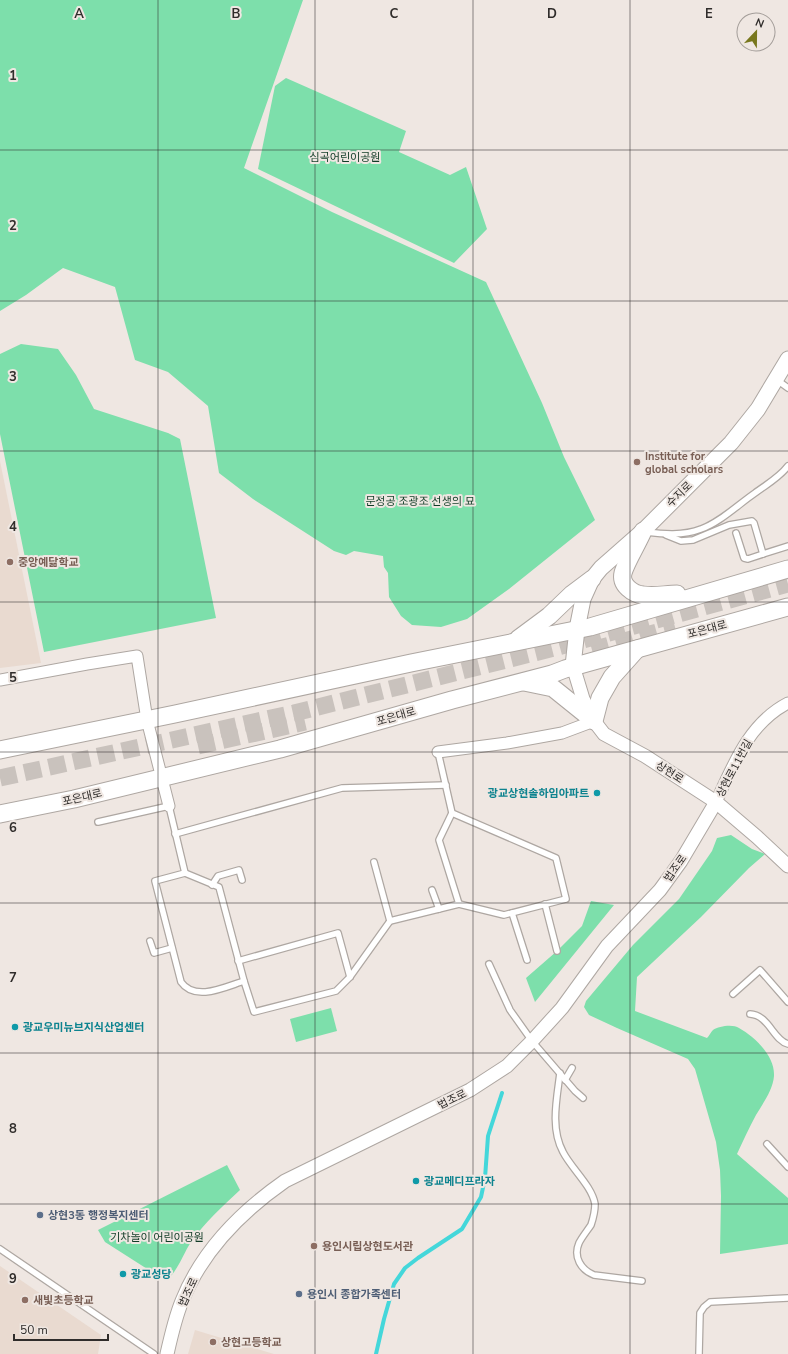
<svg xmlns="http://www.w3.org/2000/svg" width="788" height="1354" font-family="'Nunito Sans','Noto Sans KR',sans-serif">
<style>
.built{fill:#e9dad0}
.green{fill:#7ddfab}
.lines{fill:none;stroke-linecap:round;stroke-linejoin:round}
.stream{stroke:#44d7da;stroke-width:4}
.primary-tunnel{stroke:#c9c2bd;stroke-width:17;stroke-dasharray:17 8;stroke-linecap:butt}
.service-casing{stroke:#aea7a2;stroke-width:8}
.minor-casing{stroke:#aea7a2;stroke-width:13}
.tertiary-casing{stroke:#aea7a2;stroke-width:15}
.secondary-casing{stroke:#aea7a2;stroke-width:17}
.primary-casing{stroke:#aea7a2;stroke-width:19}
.service{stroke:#fff;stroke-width:5.5}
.minor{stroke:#fff;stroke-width:11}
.tertiary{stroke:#fff;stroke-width:13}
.secondary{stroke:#fff;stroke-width:15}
.primary{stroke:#fff;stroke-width:17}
.grid{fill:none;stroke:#302d2b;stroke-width:1;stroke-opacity:0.55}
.education-dot{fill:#8d6e63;stroke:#efe7e2;stroke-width:1.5}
.culture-dot{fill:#0f9aa8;stroke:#efe7e2;stroke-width:1.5}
.service-dot{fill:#5c6f8a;stroke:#efe7e2;stroke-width:1.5}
.labels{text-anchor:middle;stroke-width:4;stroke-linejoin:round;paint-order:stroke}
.park-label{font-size:11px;fill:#113c27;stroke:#efe7e2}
.education-label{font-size:11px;font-weight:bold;fill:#785e54;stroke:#efe7e2;text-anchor:start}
.street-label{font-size:11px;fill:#302d2b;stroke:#efe7e2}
.culture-label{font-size:11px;font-weight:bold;fill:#0d838f;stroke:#efe7e2;text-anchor:start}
.service-label{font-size:11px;font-weight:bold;fill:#4e5e75;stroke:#efe7e2;text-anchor:start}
.grid-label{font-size:13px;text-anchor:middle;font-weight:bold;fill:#302d2b;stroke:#efe7e2;stroke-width:4;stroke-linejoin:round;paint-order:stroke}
</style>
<rect width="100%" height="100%" fill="#efe7e2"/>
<!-- built -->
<g class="built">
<polygon points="0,461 41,663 0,668"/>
<polygon points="0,1266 101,1335 98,1354 0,1354"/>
<polygon points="195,1330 274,1354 188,1354"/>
</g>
<!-- green -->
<g class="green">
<polygon points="0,0 303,0 244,168 332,212 486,282 542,403 564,457 595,520 509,589 467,619 441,627 412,625 401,616 389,597 388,573 384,567 383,556 354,551 346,555 334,551 253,499 219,473 208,406 168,372 135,360 115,287 63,268 26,295 0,311"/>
<polygon points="286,78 406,131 399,152 450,175 466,167 487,229 454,263 258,169 275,86"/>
<polygon points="21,344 58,349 76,375 94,409 168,433 180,439 216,618 44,652 0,434 0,354"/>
<path d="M731,835l21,14 13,5 -16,14 -48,49 -64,60 -2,34 72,27c2,-2 4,-6 6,-8 6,-4 20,-6 26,-2 16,9 36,28 35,48 -1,14 -11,27 -18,39 -7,13 -13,26 -19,39l51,44v46l-68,10 1,-58 -1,-26 -4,-28 -21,-73 -7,-10 -71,-31 -28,-13 -5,-8 2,-6 47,-56 46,-46 33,-48 5,-13z"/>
<polygon points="591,901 614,905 535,1002 526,978 557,951 582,926"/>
<polygon points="331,1008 337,1031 296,1042 290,1019"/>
<path d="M227,1165l13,25c-17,16 -35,32 -49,52 -8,12 -13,29 -25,39l-61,-39 -7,-12z"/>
</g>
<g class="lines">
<!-- stream -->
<polyline class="stream" points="376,1354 384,1319 394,1284 405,1268 418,1258 462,1229 481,1197 485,1178 488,1136 502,1093"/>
<!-- primary-tunnel -->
<g class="primary-tunnel">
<polyline points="592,650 675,627"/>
<polyline points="198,746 305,722"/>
<polyline points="0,778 294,713 554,648 788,584"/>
</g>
<defs>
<g id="service">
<polyline points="777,380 788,388"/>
<path d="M645,532c18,2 38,4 56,-3 18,-6 38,-25 54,-36 12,-9 24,-15 33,-27"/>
<polyline points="736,533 744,558 748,559 763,554"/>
<polyline points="666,535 681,541 693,540 729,525 752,521 754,523 763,554 788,546"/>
<polyline points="452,813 439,840 459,904"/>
<path d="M98,822l71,-16 16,67 -30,8 26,101c14,20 44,5 63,-1l10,31 82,-21 14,-14 40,-56 69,-17 45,11 62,-16 -10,-41 -104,-45 -14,-61"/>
<polyline points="175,834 342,788 446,785"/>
<polyline points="374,862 390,921"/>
<polyline points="185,873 219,887 244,981"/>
<polyline points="212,885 218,876 239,870 242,880"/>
<polyline points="432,890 439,909"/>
<polyline points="545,904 557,951"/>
<polyline points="512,913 527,960"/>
<polyline points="150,941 154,953 172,948"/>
<polyline points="238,961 338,933 350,977"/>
<polyline points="489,964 510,1010 532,1041 575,1091 583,1098"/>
<polyline points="733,994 760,970 788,1002"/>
<path d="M750,1014c19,1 23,26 38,30"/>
<path d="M560,1073c-3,25 -10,55 3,79 8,16 29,34 32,52 0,6 -2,15 -4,21 -4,6 -9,12 -12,18 -6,14 2,27 15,32l48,6"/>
<polyline points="565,1080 572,1068"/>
<polyline points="767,1144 788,1167"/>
<polyline points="0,1249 154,1354"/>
<polyline points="699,1354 700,1313 704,1307 710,1302 788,1298"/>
</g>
<g id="minor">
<polyline points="0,680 87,664 137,656 147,720 169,806"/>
<polyline points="438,752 507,743 562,733 594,721"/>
<path d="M716,802c17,-37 33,-79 72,-99"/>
</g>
<g id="tertiary">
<polyline points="573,666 583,699 594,721 604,734 645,756 716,802 757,837 788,866"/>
<path d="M167,1354c4,-18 8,-36 15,-53 20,-50 60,-90 103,-120l185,-91 37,-24 25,-25 30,-33 45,-62 53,-56 21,-29 35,-59"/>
</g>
<polyline id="secondary" points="573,666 577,629 583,599 592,579 601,568 643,531 731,443 758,409 788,359"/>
<g id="primary">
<path d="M643,531c-5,12 -17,31 -20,42 -3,12 10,21 20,22 12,2 23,-1 34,-1"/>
<polyline points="518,639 549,616 572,594 592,579"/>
<polyline points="524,682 553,688 594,721 600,698 612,677 637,649"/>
<polyline points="0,750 175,714 411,663 590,627 788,569"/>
<polyline points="0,814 74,799 280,749 452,700 552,674 565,669 788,607"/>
</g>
</defs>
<!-- service casing -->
<use href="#service" class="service-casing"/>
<!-- minor casing -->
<use href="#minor" class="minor-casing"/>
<!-- tertiary casing -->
<use href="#tertiary" class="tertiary-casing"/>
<!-- secondary casing -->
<use href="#secondary" class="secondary-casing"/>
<!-- primary casing -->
<use href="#primary" class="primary-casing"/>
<!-- service -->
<use href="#service" class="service"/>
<!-- minor -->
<use href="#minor" class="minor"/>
<!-- tertiary -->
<use href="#tertiary" class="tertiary"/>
<!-- secondary -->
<use href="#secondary" class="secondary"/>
<!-- primary -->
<use href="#primary" class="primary"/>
</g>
<!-- grid -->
<path class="grid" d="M158,0v1354M315,0v1354M473,0v1354M630,0v1354M0,150h788M0,301h788M0,451h788M0,602h788M0,752h788M0,903h788M0,1053h788M0,1204h788"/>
<!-- markers -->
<g class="education-dot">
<circle cx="637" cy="462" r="4"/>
<circle cx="10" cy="562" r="4"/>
<circle cx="314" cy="1246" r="4"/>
<circle cx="25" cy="1300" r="4"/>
<circle cx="213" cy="1342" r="4"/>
</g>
<g class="culture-dot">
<circle cx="597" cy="793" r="4"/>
<circle cx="15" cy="1027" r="4"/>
<circle cx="416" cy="1181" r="4"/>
<circle cx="123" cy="1274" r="4"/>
</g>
<g class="service-dot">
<circle cx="40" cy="1215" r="4"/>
<circle cx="299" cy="1294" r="4"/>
</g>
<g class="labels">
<!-- park labels -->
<g class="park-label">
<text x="345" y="161">심곡어린이공원</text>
<text x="420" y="505">문정공 조광조 선생의 묘</text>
<text x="157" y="1241">기차놀이 어린이공원</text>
</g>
<!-- education labels -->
<g class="education-label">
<text x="645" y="460">Institute for<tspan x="645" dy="13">global scholars</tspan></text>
<text x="18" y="566">중앙예닮학교</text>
<text x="322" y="1250">용인시립상현도서관</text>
<text x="33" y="1304">새빛초등학교</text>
<text x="221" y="1346">상현고등학교</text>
</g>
<!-- street labels -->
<g class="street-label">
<text transform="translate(679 494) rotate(-44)" y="4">수지로</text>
<text transform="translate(707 629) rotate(-15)" y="4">포은대로</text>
<text transform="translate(396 716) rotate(-16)" y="4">포은대로</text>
<text transform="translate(734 768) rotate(-62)" y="4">상현로11번길</text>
<text transform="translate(670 772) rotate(33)" y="4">상현로</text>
<text transform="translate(82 797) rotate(-13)" y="4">포은대로</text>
<text transform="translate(675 868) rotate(-55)" y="4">법조로</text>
<text transform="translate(452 1099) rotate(-26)" y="4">법조로</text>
<text transform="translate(188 1292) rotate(-65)" y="4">법조로</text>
</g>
<!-- culture labels -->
<g class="culture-label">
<text x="589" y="797" text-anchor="end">광교상현솔하임아파트</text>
<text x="23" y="1031">광교우미뉴브지식산업센터</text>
<text x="424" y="1185">광교메디프라자</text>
<text x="131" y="1278">광교성당</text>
</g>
<!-- service labels -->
<g class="service-label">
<text x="48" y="1219">상현3동 행정복지센터</text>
<text x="307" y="1298">용인시 종합가족센터</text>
</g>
</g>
<g class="grid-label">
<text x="79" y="18">A</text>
<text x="236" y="18">B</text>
<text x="394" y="18">C</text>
<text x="552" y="18">D</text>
<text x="709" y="18">E</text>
<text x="13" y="80">1</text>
<text x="13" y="230">2</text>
<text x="13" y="381">3</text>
<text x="13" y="531">4</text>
<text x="13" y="682">5</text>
<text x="13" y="832">6</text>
<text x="13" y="982">7</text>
<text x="13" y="1133">8</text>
<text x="13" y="1283">9</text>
</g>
<!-- north arrow -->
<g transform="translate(756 32) rotate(22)"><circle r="19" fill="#efe7e2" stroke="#a39d99"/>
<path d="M0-3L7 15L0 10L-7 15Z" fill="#78771d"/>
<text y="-6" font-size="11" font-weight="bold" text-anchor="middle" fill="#302d2b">N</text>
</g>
<!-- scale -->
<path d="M14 1334v6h94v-6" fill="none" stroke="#302d2b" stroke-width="2"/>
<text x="20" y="1334" font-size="12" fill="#302d2b" stroke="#efe7e2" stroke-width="3" paint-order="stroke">50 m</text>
</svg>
